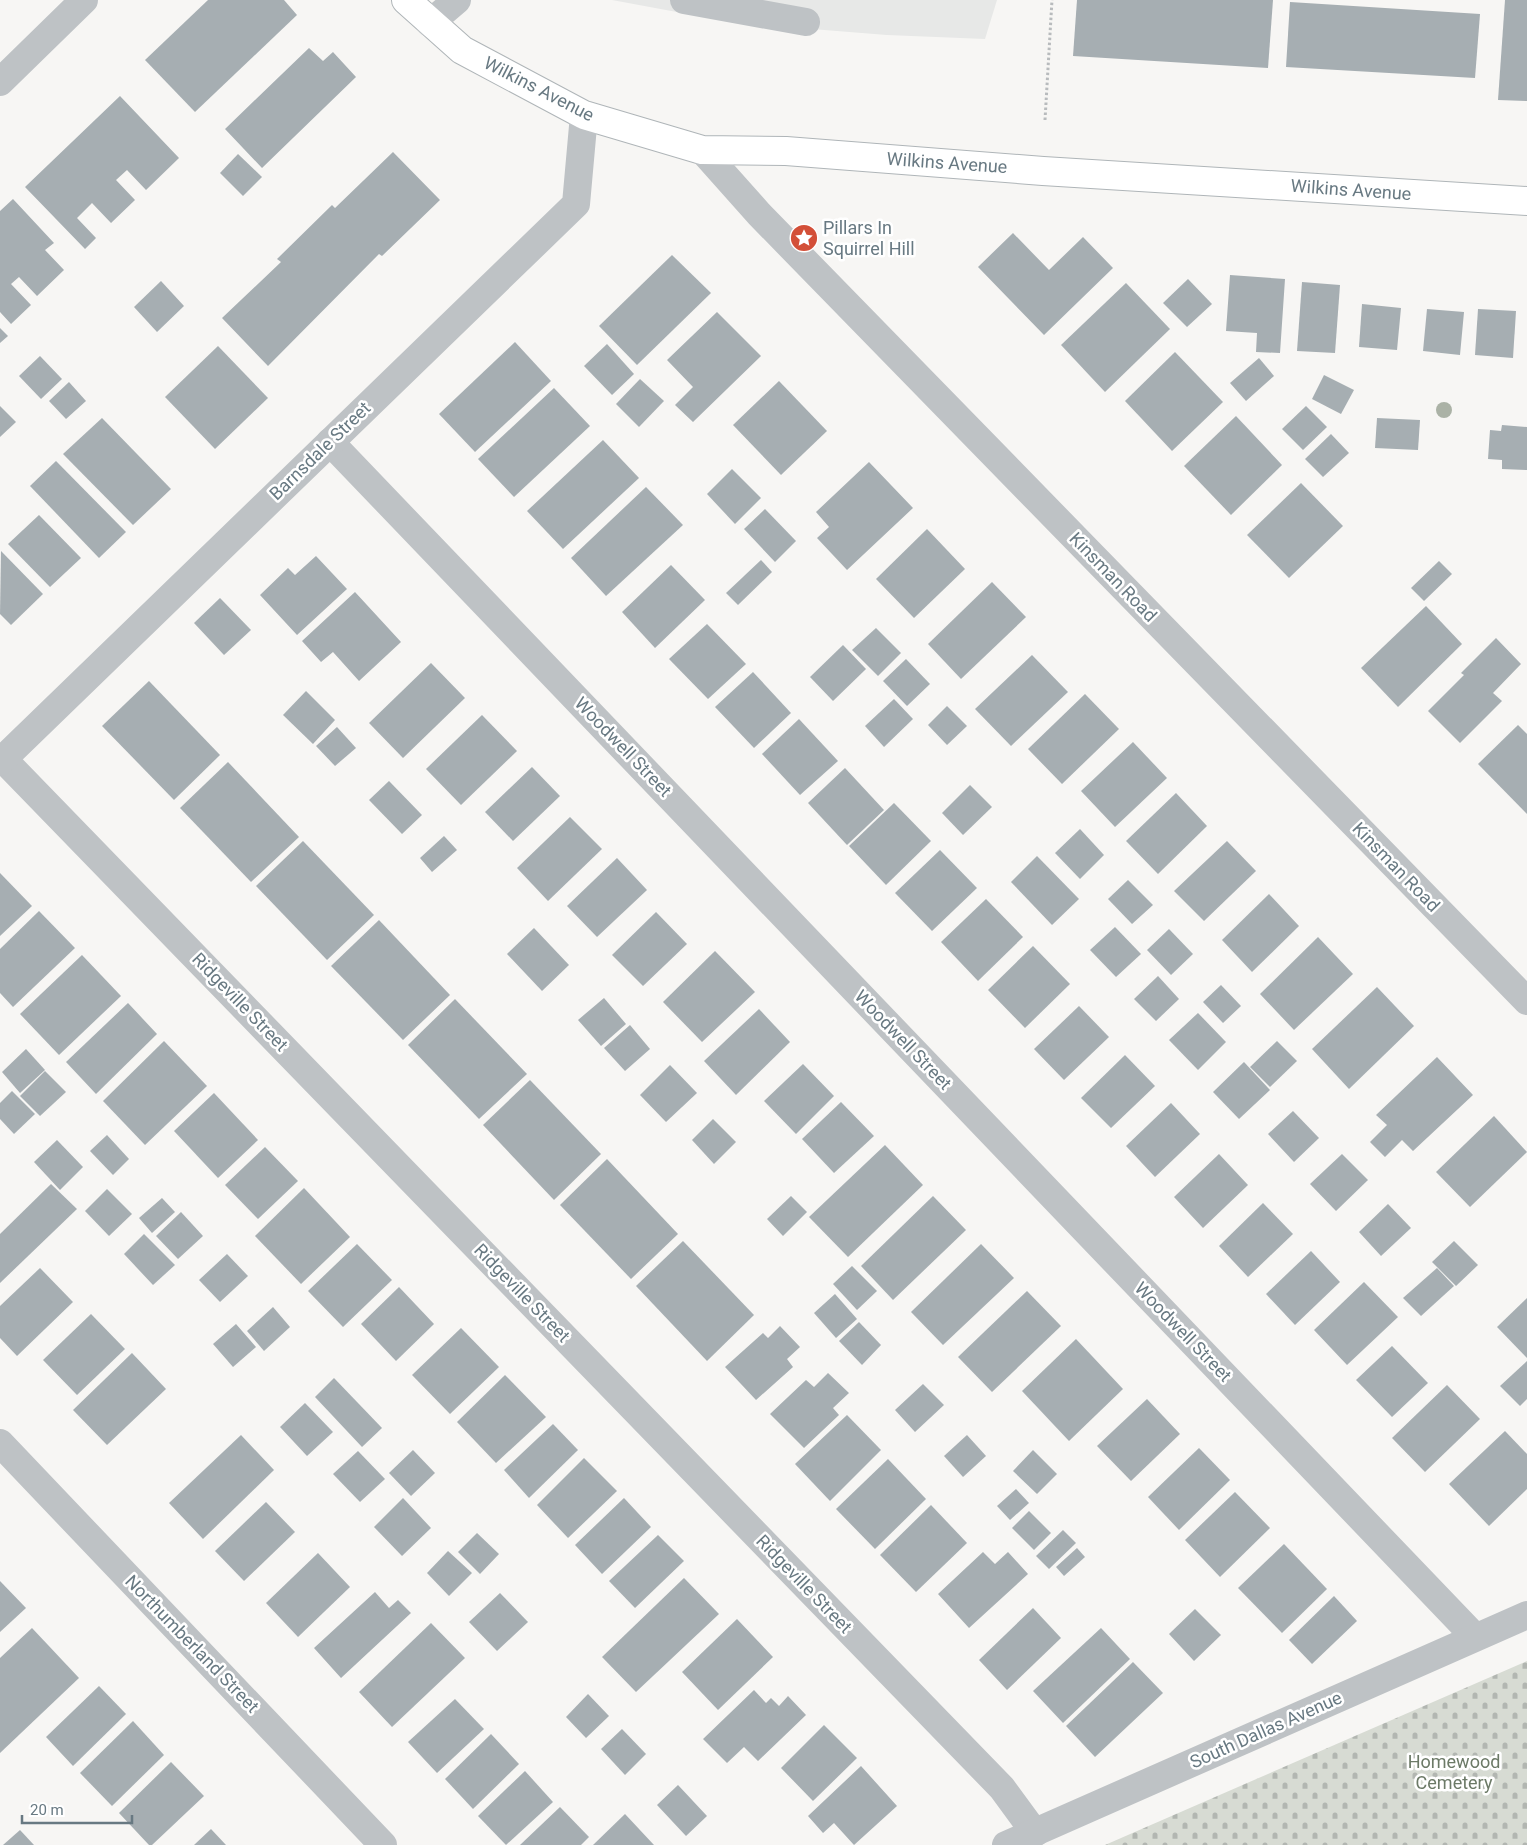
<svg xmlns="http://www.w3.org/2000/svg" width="1527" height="1845" font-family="Roboto,sans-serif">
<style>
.built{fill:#e7e8e7}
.cemetery{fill:url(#cemetery-stones)}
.building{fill:#a6aeb2}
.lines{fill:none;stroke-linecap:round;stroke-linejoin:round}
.major-casing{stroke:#afb5b8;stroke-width:30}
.path{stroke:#b8bbbd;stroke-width:3;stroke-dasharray:2.5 2.5;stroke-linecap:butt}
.minor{stroke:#bec2c5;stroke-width:28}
.major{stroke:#fff;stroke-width:28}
.tree{fill:#abb2a6}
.labels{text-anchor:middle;stroke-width:5;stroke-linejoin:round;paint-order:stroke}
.street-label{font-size:18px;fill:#687982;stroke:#fff}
.poi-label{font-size:18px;fill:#687982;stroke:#fff;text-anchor:start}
.park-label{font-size:18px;fill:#6c7a67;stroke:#fff}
</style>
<defs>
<pattern id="cemetery-stones" width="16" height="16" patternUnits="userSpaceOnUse" patternTransform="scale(1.25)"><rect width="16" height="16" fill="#d7dbd3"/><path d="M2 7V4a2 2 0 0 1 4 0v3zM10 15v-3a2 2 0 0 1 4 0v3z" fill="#b2b6b1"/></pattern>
</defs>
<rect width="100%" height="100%" fill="#f7f6f4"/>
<!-- built -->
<polygon class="built" points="612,0 997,0 985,39 887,35 736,23"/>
<!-- cemetery -->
<polygon class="cemetery" points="1527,1661 1527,1845 1105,1845"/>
<!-- building -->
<g class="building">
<polygon points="208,0 284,0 297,15 195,112 145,60"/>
<polygon points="1077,0 1273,0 1268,68 1073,56"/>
<polygon points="1505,0 1527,0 1527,101 1498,100"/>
<polygon points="1290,2 1480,14 1475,78 1286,67"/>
<polygon points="309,48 323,61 333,52 356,77 262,168 225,129"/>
<polygon points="120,96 179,158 146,190 127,170 116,180 135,200 111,223 92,203 77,218 96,238 85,249 25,187"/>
<polygon points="393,152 440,200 382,256 379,254 268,366 222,318 281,262 277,259 332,205 335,208"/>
<polygon points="238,154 262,177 243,196 220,173"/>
<polygon points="13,199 54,243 45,250 64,270 37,296 19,277 11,284 31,305 11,324 0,312 0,211"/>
<polygon points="1013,233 1049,270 1083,237 1113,268 1044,335 978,267"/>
<polygon points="672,255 711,293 637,365 599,326"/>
<polygon points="1230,275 1285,279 1280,353 1256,352 1257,333 1226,331"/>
<polygon points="1188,279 1212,304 1187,327 1163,303"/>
<polygon points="161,281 184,306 157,332 134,307"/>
<polygon points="1302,282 1340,285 1335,353 1297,351"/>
<polygon points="1126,283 1170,329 1105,392 1061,345"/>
<polygon points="1362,304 1401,308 1397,350 1359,347"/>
<polygon points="1427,309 1464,312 1460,355 1423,351"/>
<polygon points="1478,309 1516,311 1513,358 1475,355"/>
<polygon points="717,312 761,356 693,422 675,405 693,387 667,360"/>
<polygon points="0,328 8,336 0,343"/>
<polygon points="515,342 551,381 475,452 439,414"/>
<polygon points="607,344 634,374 612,395 584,366"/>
<polygon points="218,346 268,398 215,449 165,397"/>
<polygon points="1175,352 1223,402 1172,451 1125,401"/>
<polygon points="40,356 62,379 41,399 19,376"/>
<polygon points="1259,358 1274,376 1246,401 1230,383"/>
<polygon points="1324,375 1354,390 1341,414 1312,399"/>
<polygon points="640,379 664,401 639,427 616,404"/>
<polygon points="779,381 827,431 781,475 733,425"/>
<polygon points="69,382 86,401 66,419 49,401"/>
<polygon points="554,388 590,426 514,497 478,459"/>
<polygon points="0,406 16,422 0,437"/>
<polygon points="1306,406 1327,427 1303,450 1282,429"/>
<polygon points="1236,416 1282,465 1231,515 1184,466"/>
<polygon points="102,418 171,489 133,525 63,454"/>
<polygon points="1377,418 1420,420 1418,450 1375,448"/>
<polygon points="1502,425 1527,427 1527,470 1502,469 1502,460 1488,459 1490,430 1501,431"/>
<polygon points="1331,434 1349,453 1323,477 1305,459"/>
<polygon points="603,440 639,478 563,549 527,511"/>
<polygon points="56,461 126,532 99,558 30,486"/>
<polygon points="869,462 913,508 847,570 817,538 829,527 816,512"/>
<polygon points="732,469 761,498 735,524 707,494"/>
<polygon points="1301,483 1343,526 1289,578 1247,535"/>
<polygon points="646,487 683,525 606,596 571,558"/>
<polygon points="765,509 796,541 775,562 744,529"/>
<polygon points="39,515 81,558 50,587 8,544"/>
<polygon points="927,529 965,569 914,618 876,579"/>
<polygon points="1,551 43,594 11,625 0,614"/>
<polygon points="316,556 347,589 297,635 260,595 288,568 295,575"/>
<polygon points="761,560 772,572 738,605 726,593"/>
<polygon points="1439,561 1452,574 1424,601 1411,588"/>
<polygon points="671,565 705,600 655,648 622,612"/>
<polygon points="992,582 1026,617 961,679 928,644"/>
<polygon points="355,592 401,642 359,681 333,652 321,662 302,641"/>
<polygon points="220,598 251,630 224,655 194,623"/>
<polygon points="1426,606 1462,644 1398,707 1361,668"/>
<polygon points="707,624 746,664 708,699 669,659"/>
<polygon points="876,628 901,653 878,676 852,650"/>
<polygon points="1496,638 1521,664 1493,693 1502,701 1460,743 1428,711 1464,675 1461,673"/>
<polygon points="843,645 866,669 833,701 810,677"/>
<polygon points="1032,655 1068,692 1011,746 975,709"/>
<polygon points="906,659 930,684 907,706 883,681"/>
<polygon points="431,663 465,698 403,758 369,723"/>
<polygon points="753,672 791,713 754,748 715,707"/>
<polygon points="149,681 220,755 174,800 102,726"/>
<polygon points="306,691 335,720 313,744 283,715"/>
<polygon points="1085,694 1119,729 1062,784 1028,749"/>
<polygon points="894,699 913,719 884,747 865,726"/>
<polygon points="947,706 967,726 947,745 928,725"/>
<polygon points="482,715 517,751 461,805 426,769"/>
<polygon points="799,719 838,761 800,795 762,754"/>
<polygon points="1518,725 1527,734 1527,814 1478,764"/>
<polygon points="337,727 356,748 335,766 316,746"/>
<polygon points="1133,742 1167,778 1115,827 1081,791"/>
<polygon points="228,762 299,837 251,882 180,808"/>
<polygon points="532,767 560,796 513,841 485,812"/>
<polygon points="845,768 884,810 847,845 808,803"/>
<polygon points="389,781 422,815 402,834 369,800"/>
<polygon points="970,785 992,807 963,835 942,813"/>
<polygon points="1176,793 1207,826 1158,874 1126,841"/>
<polygon points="894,803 931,841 886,885 849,846"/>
<polygon points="570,817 602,849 548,901 517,868"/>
<polygon points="1080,829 1104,855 1080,879 1055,853"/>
<polygon points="444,836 457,850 432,872 420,858"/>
<polygon points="303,841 374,915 327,960 256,886"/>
<polygon points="1227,841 1256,871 1204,921 1174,891"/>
<polygon points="940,850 977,888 932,931 895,893"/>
<polygon points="1037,856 1079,899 1052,925 1011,882"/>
<polygon points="617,858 647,890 597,937 567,906"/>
<polygon points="0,873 32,906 0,936"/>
<polygon points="1128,880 1153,905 1132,924 1108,899"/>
<polygon points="1269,894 1299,926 1252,972 1222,940"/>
<polygon points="986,899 1023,937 978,981 941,942"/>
<polygon points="39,911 75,948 13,1007 0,993 0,949"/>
<polygon points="656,912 687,944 643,986 612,955"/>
<polygon points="379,920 450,995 403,1040 331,966"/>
<polygon points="1115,927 1141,954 1116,977 1090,950"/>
<polygon points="534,928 569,965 542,991 507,954"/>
<polygon points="1169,929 1193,954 1171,975 1147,950"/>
<polygon points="1318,937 1353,974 1294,1030 1260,994"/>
<polygon points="1033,946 1070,984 1025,1028 988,990"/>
<polygon points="715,951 755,992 702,1042 663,1002"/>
<polygon points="82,955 121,996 59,1055 20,1014"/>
<polygon points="1158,976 1179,999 1156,1021 1134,999"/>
<polygon points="1221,985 1241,1006 1223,1023 1203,1002"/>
<polygon points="1377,987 1414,1026 1349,1089 1312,1049"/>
<polygon points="604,998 626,1024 601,1046 578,1020"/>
<polygon points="455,999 527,1074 479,1119 408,1045"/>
<polygon points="128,1003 157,1034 96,1094 66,1062"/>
<polygon points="1079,1006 1109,1037 1064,1080 1034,1049"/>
<polygon points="759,1009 790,1042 736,1095 704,1061"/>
<polygon points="1198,1013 1226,1042 1198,1070 1169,1040"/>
<polygon points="630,1025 650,1049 625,1071 604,1048"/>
<polygon points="164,1041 207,1086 145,1145 103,1101"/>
<polygon points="1277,1041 1297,1061 1270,1087 1250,1067"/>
<polygon points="26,1049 45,1070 20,1093 2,1072"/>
<polygon points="1125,1055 1155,1086 1111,1128 1081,1098"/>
<polygon points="1437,1057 1473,1095 1413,1151 1402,1140 1385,1157 1370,1142 1387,1125 1376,1115"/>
<polygon points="1244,1062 1270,1090 1239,1119 1213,1092"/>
<polygon points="803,1064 834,1096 796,1134 764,1101"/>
<polygon points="670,1065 697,1093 666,1122 640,1095"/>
<polygon points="45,1071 66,1092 40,1116 20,1096"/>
<polygon points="530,1080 601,1154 554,1200 483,1125"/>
<polygon points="12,1091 35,1114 14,1134 0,1119 0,1103"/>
<polygon points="214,1093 258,1140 218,1178 174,1131"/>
<polygon points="841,1102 874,1136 834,1173 802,1139"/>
<polygon points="1171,1103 1200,1134 1155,1177 1126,1146"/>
<polygon points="1293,1111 1319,1138 1294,1162 1268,1134"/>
<polygon points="1494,1116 1527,1152 1470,1207 1436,1172"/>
<polygon points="713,1119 736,1142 714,1164 692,1140"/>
<polygon points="107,1135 129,1159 113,1175 90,1151"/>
<polygon points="57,1140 83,1167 60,1190 34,1162"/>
<polygon points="885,1145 923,1185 848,1257 809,1217"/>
<polygon points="265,1147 298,1181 258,1219 225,1185"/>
<polygon points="1219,1154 1248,1185 1203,1228 1174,1197"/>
<polygon points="1342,1154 1368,1180 1336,1211 1310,1184"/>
<polygon points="607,1159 678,1234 631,1279 560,1205"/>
<polygon points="51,1184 77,1209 0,1283 0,1234"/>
<polygon points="304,1188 350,1237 301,1284 255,1236"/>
<polygon points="107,1189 132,1214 109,1236 85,1211"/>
<polygon points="791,1196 807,1212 783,1236 767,1219"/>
<polygon points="933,1196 966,1230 893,1300 861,1266"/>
<polygon points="162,1198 175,1212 152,1233 139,1218"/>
<polygon points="1263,1203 1293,1234 1248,1277 1219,1246"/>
<polygon points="1388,1204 1411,1228 1381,1256 1359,1232"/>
<polygon points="181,1212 203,1236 178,1259 156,1236"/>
<polygon points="144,1234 175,1265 153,1285 124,1254"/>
<polygon points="683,1241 754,1315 707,1361 636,1286"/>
<polygon points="1454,1241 1478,1265 1456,1286 1432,1262"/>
<polygon points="357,1244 392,1280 343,1327 308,1291"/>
<polygon points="981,1244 1014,1278 943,1345 911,1312"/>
<polygon points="1311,1251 1340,1282 1295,1325 1266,1294"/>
<polygon points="227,1254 248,1276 220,1302 199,1280"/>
<polygon points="852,1266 877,1291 857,1310 833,1284"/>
<polygon points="40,1268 73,1302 17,1356 0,1338 0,1306"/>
<polygon points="1437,1268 1454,1286 1421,1316 1403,1298"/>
<polygon points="1364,1282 1398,1317 1347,1365 1314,1330"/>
<polygon points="399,1287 434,1324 396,1361 361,1324"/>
<polygon points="1027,1291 1061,1326 992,1392 958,1357"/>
<polygon points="835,1294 857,1319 836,1338 814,1313"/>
<polygon points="1527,1298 1527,1358 1497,1327"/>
<polygon points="273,1307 290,1327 264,1351 247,1331"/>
<polygon points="91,1314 125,1349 77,1395 43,1360"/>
<polygon points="859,1322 881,1345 862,1365 839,1341"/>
<polygon points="236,1324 256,1347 233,1367 213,1344"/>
<polygon points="780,1326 800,1347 787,1359 793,1367 756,1400 725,1367 763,1333 768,1338"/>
<polygon points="461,1328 499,1367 450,1414 412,1375"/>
<polygon points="1076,1339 1123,1389 1069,1441 1022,1391"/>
<polygon points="1392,1346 1428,1383 1392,1417 1356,1380"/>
<polygon points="132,1353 166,1389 107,1445 73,1410"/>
<polygon points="1527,1361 1527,1399 1520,1406 1500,1386"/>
<polygon points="828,1373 849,1393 833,1408 839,1415 804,1448 770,1414 806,1380 814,1387"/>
<polygon points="505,1375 546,1417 496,1463 457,1422"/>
<polygon points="334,1378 382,1428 362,1447 315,1397"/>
<polygon points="923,1384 944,1405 915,1432 895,1410"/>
<polygon points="1447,1385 1480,1419 1425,1472 1392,1438"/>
<polygon points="1147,1399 1180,1434 1131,1481 1097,1446"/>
<polygon points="305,1403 333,1432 307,1456 280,1427"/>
<polygon points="847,1415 881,1450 830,1501 795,1464"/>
<polygon points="553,1424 578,1450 529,1498 504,1470"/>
<polygon points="1505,1431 1527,1454 1527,1489 1489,1526 1449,1484"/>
<polygon points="241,1435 274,1470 203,1539 169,1503"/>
<polygon points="967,1435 986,1456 963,1477 944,1456"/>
<polygon points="1199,1448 1230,1480 1179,1530 1148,1497"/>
<polygon points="413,1450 435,1473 411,1496 389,1473"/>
<polygon points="1033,1450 1057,1474 1037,1494 1013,1471"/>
<polygon points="358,1451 385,1479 360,1502 333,1474"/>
<polygon points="584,1458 617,1491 568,1538 537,1505"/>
<polygon points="888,1459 926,1499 875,1549 836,1509"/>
<polygon points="1016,1489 1029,1503 1010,1520 997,1506"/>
<polygon points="1235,1492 1270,1528 1220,1577 1185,1540"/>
<polygon points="403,1498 431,1528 402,1556 374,1527"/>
<polygon points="624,1498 651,1527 602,1574 575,1545"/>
<polygon points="266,1502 295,1532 244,1581 215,1551"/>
<polygon points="931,1505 967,1543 916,1592 880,1555"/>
<polygon points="1029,1511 1051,1533 1034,1550 1012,1528"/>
<polygon points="1063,1530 1076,1543 1049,1569 1036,1556"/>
<polygon points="477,1533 499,1554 480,1574 458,1552"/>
<polygon points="658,1535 684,1561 635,1608 609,1581"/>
<polygon points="1284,1544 1327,1589 1282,1633 1238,1588"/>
<polygon points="1077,1548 1085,1557 1064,1576 1056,1567"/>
<polygon points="448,1551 472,1573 449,1596 427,1573"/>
<polygon points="983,1552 995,1564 1008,1552 1028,1574 969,1628 938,1594"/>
<polygon points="318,1553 350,1587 298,1637 266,1603"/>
<polygon points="684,1578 719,1614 636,1692 602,1657"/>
<polygon points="0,1581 26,1608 0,1632"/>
<polygon points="375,1592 389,1608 398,1600 411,1613 341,1678 314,1648"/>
<polygon points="500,1593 528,1622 497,1651 469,1622"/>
<polygon points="1334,1596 1357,1621 1312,1664 1289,1640"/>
<polygon points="1033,1608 1061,1638 1007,1690 979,1660"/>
<polygon points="1195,1609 1221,1635 1194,1661 1169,1634"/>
<polygon points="737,1619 773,1657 718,1710 682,1672"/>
<polygon points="431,1623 465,1658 392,1727 359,1692"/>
<polygon points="32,1628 79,1678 0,1753 0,1658"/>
<polygon points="1101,1628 1130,1659 1063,1723 1033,1691"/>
<polygon points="1133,1662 1163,1693 1095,1757 1066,1726"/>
<polygon points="99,1686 126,1714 73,1766 46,1737"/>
<polygon points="754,1690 766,1703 771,1698 779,1706 788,1696 806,1715 758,1761 744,1747 727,1763 703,1739"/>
<polygon points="588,1694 609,1716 586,1738 566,1717"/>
<polygon points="455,1699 484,1729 437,1773 408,1742"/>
<polygon points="133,1721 164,1755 112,1806 80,1773"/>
<polygon points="824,1725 857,1758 813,1801 781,1768"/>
<polygon points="622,1729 646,1754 625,1775 601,1749"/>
<polygon points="491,1734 519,1764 473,1809 445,1779"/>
<polygon points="171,1762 204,1796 152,1845 149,1845 119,1813"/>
<polygon points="861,1766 897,1806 854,1845 834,1823 823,1833 808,1816"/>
<polygon points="525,1771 553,1802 506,1845 478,1816"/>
<polygon points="678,1785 707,1816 686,1836 657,1805"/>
<polygon points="560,1807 589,1837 581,1845 520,1845"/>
<polygon points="625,1814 654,1845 593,1845"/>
<polygon points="211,1829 226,1845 194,1845"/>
<polygon points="20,1830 34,1845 3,1845"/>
</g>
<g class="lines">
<defs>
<polyline id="major" points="406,0 462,50 584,115 702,150 786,151 1043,171 1527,201"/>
</defs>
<!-- major casing -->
<use href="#major" class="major-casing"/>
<!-- path -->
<polyline class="path" points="1045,120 1052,0"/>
<!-- minor -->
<g class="minor">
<polyline points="684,0 806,22"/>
<polyline points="430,23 457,0"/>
<polyline points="0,82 84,0"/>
<polyline points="702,150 759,214 1527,1001"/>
<polyline points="330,442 1475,1637"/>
<polyline points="3,759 1002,1788 1035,1833"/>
<polyline points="0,762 576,204 584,115"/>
<polyline points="0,1443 383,1845"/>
<polyline points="1006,1845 1527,1615"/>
</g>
<!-- major -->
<use href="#major" class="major"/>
</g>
<!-- trees -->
<circle class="tree" cx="1444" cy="410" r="8"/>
<!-- icons -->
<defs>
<symbol id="sight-disc" viewBox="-11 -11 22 22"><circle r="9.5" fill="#d34f38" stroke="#fff"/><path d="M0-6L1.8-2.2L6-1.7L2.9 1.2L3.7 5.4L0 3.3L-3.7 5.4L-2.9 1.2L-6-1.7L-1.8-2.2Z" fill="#fff"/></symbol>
</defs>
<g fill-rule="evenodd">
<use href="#sight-disc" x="788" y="222" width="32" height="32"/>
</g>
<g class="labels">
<!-- street labels -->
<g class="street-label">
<text transform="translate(539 89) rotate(27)" y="6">Wilkins Avenue</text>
<text transform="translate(947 163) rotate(4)" y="6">Wilkins Avenue</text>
<text transform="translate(1351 190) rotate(4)" y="6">Wilkins Avenue</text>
<text transform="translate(320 451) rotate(-44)" y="6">Barnsdale Street</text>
<text transform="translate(1113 577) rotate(46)" y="6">Kinsman Road</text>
<text transform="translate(623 747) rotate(46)" y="6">Woodwell Street</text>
<text transform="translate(1396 867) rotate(46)" y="6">Kinsman Road</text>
<text transform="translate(240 1002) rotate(46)" y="6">Ridgeville Street</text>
<text transform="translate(903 1040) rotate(46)" y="6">Woodwell Street</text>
<text transform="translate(522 1293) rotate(46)" y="6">Ridgeville Street</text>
<text transform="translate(1183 1332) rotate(46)" y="6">Woodwell Street</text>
<text transform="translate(804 1584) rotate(46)" y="6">Ridgeville Street</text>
<text transform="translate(192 1644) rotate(46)" y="6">Northumberland Street</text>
<text transform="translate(1266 1730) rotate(-24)" y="6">South Dallas Avenue</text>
</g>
<!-- poi labels -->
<g class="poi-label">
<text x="823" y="234">Pillars In<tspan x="823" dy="21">Squirrel Hill</tspan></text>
</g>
<!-- park labels -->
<g class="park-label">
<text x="1454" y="1768">Homewood<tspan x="1454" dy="21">Cemetery</tspan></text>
</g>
</g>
<!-- scale -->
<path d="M22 1815v8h110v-8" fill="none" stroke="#687982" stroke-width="2.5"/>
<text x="30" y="1815" font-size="15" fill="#687982" stroke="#ffffff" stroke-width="4" paint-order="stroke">20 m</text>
</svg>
